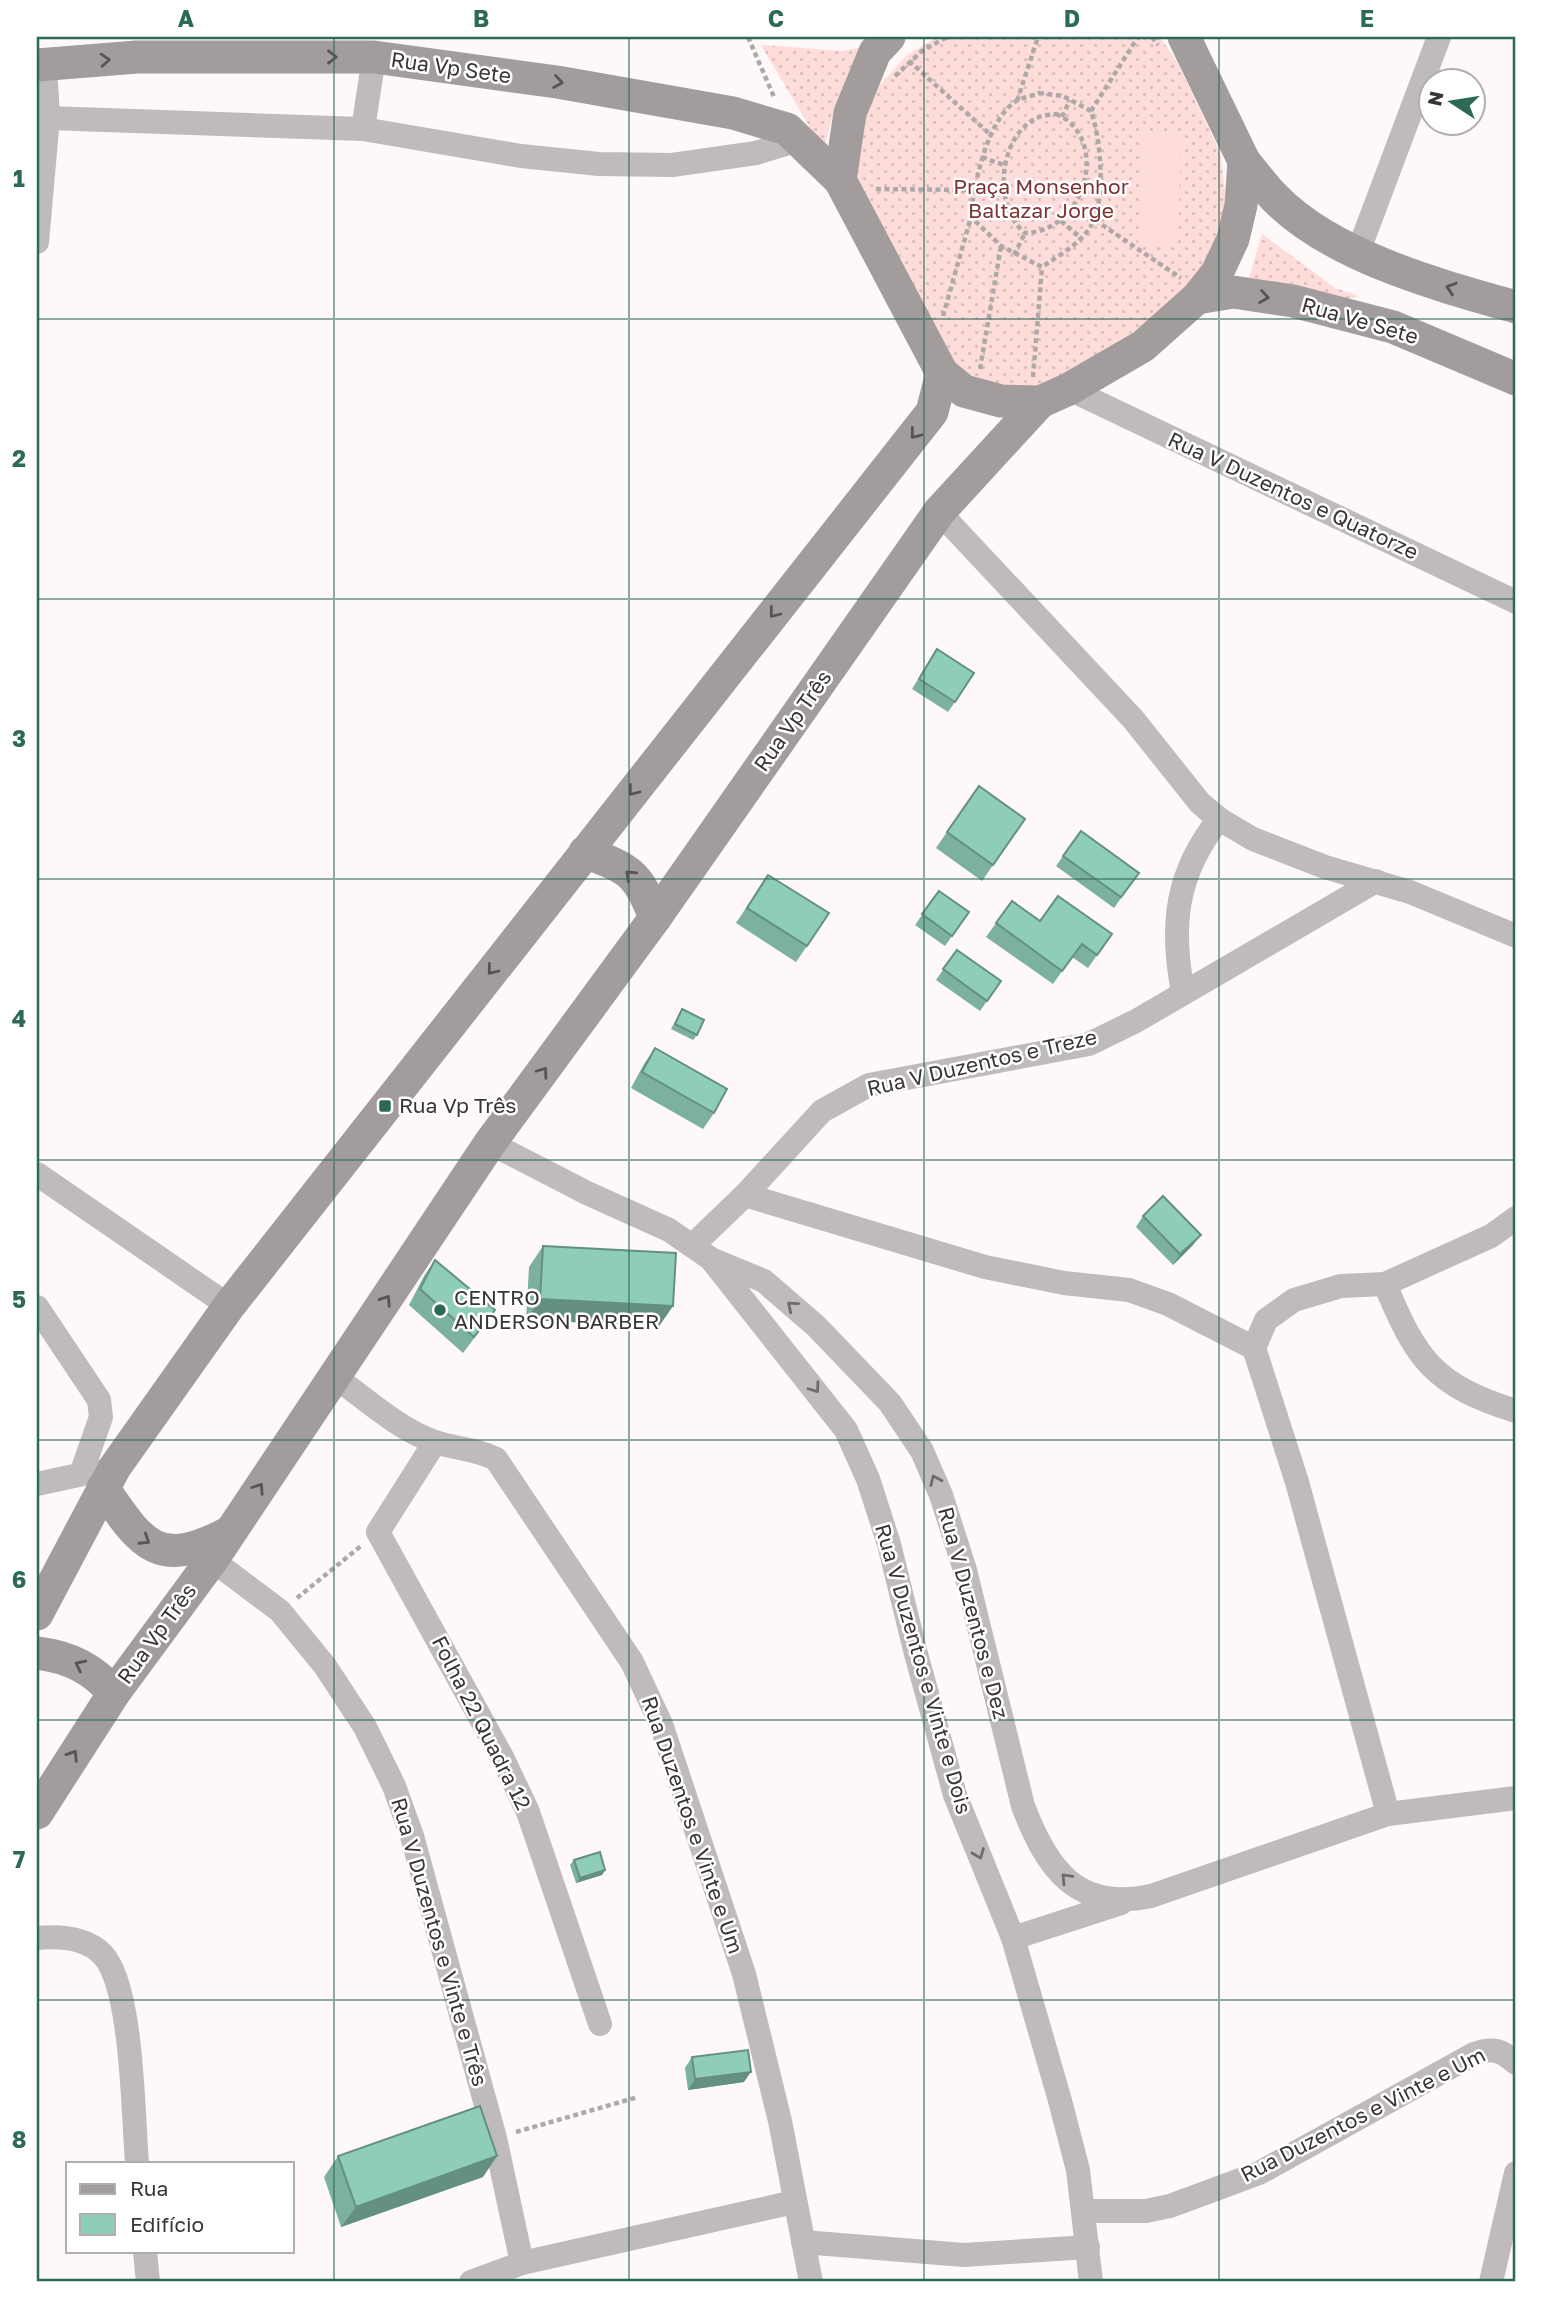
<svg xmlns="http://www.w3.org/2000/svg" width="1553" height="2319" font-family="'Golos Text',sans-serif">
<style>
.grass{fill:url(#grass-dots)}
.pitch{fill:#fddcd9}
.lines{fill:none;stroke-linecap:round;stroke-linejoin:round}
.path{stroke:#aea8a8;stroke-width:4.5;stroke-dasharray:5 3.5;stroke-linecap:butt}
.street{stroke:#bfbbbb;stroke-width:24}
.secondary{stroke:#a39c9c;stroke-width:33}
.wall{fill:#7bb19d}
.shaded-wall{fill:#64907f}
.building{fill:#8fceb6;stroke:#64907f;stroke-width:2}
.oneway{stroke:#595453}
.oneway2{stroke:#6f6b6a}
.grid{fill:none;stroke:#2d6a56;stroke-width:2;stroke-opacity:0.55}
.poi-dot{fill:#2d6a56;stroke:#fff;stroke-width:2.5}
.labels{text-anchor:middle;stroke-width:5;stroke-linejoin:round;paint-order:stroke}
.street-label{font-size:21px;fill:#393534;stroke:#fff}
.park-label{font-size:21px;fill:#7e3433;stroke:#fff}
.poi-label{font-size:21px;fill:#393534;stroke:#fff;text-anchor:start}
.neatline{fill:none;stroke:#2d6a56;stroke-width:2.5}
.grid-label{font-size:23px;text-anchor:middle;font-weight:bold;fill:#2d6a56}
</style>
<defs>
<pattern id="grass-dots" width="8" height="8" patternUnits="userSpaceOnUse" patternTransform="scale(1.75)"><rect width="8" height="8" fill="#fddcd9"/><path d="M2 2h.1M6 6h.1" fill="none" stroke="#dabdbb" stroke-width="1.8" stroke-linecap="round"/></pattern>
</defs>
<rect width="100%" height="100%" fill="#fef8f8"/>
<!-- grass -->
<g class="grass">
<polygon points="937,37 1160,37 1177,62 1220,152 1226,200 1214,259 1159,316 1023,399 958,375 854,181 861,113 878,87 906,56"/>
<path d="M761,45l81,6 28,-5c-24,34 -38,64 -46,105z"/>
<polygon points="1262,234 1335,288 1359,296 1349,299 1249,278"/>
</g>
<!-- pitch -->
<polygon class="pitch" points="1141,134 1181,135 1178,246 1138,245"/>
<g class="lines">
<!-- path -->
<g class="path">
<polyline points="748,37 774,97"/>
<polyline points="1152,37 1158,45"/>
<polyline points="909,61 992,136"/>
<polyline points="895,76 922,51 947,37"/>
<path d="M1039,93l24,3 28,15c10,28 16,93 -2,118 -11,16 -31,27 -47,38l-41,-21 -30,-29c2,-31 17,-101 47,-117 6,-3 15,-4 21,-7z"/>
<polyline points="1017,101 1038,37"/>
<polyline points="1091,111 1138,37"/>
<path d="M1056,114c54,22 32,117 -31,119 -33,-26 -27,-99 14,-116 5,-2 12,-2 17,-3z"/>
<polyline points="1062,117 1070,100"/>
<polyline points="982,157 1006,166"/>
<polyline points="876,189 973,190"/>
<polyline points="1095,220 1181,278"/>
<polyline points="1061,221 1081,238"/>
<polyline points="1014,255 1025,233"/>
<polyline points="943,316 971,217"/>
<polyline points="980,369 1001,246"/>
<polyline points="1033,377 1042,267"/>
<polyline points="297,1598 361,1546"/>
<polyline points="516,2132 638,2097"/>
</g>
<!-- street -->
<g class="street">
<polyline points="48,118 363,129 521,156 599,164 672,165 756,153 798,140"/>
<polyline points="363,129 374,57"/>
<polyline points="37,242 48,118 45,64"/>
<polyline points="1358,252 1439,37"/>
<polyline points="1069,389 1516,602"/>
<polyline points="939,512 1133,719 1200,803 1219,819 1253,839 1325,867 1410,892 1516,936"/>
<path d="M1183,992c-13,-67 -7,-119 36,-173"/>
<path d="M490,1143l97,50 82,37 42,29 53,22 52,45 74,77 32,48 19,44 24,75 58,236c24,63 54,106 128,90l237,-82 128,-16"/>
<polyline points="37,1174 229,1306"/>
<polyline points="745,1195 985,1267 1064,1283 1129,1290 1168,1304 1254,1348"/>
<polyline points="693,1245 745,1195 822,1111 869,1085 1089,1044 1136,1021 1376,881"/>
<polyline points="711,1259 846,1430 868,1479 889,1544 916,1654 955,1795 1013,1938 1059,2097 1078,2170 1091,2282"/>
<path d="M1385,1284c32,77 49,101 131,127"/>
<polyline points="37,1307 99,1400 101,1417 81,1474"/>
<path d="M335,1377c31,22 61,50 97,64 22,8 43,7 64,18l136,203 29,62 83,250 36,147 31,161"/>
<polyline points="435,1442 378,1532 502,1757 528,1812 600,2024"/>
<polyline points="37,1484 97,1471"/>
<polyline points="212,1560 280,1611 325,1666 365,1727 394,1786 412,1836 495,2138 522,2263"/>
<polyline points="1388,1814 1297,1482 1254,1348 1266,1320 1294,1300 1341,1286 1385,1284 1491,1236 1516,1218"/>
<path d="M37,1938c22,-2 48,-1 65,16 31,31 31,163 35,209"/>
<polyline points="1013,1938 1121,1903"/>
<path d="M1084,2211h62l24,-5 89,-33 215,-119c19,-7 27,-4 42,9"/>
<polyline points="803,2242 964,2255 1088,2247"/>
<polyline points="145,2251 148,2282"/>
<polyline points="471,2282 522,2263 794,2202"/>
<polyline points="1491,2282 1516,2173"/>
</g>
<!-- secondary -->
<g class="secondary">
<polyline points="889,37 875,52 850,113 840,180 942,373 964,391 1001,401 1040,402 1069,389 1143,346 1197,298 1217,273 1233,239 1241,205 1244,161 1184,37"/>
<polyline points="37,65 137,57 374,57 557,82 733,113 787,129 840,180"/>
<path d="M1244,161c10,12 20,26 31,37 58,59 163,87 241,109"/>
<polyline points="1197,298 1233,292 1293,301 1393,327 1516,379"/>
<path d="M585,852c44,17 53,20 70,66"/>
<path d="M103,1488c39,57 55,82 125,45"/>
<polyline points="37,1614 115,1467 229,1306 932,412 942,373"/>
<path d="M37,1653c33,4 56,16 77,40"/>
<polyline points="37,1813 114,1693 212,1560 490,1143 655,918 939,512 1040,402"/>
</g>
</g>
<!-- wall -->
<g class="wall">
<polygon points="937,649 955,702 948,712 912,689"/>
<polygon points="1025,819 982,881 936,848 947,832"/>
<polygon points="1081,831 1139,873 1114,908 1056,866"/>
<polygon points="768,875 807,946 796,962 736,923"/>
<polygon points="939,891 969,912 945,946 915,925"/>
<polygon points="1012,901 1040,921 1112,934 1088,968 1072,957 1053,984 986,937"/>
<polygon points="957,950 1001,981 980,1011 936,980"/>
<polygon points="682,1009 697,1035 693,1040 671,1029"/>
<polygon points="655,1048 714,1113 703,1129 631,1088 644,1064"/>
<polygon points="1143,1216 1193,1245 1173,1265 1136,1227"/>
<polygon points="543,1246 673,1306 659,1326 526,1320 529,1267"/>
<polygon points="435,1260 484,1325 463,1353 409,1305 424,1276"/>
<polygon points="574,1860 605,1870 602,1875 576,1883 570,1865"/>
<polygon points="692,2057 744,2082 688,2090 685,2068"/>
<polygon points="338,2156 483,2177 341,2227 324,2177"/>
</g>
<!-- shaded-wall -->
<g class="shaded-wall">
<polygon points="1201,1235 1193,1245 1173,1265 1180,1254"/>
<polygon points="540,1299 673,1306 659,1326 526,1320"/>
<polygon points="605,1870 602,1875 576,1883 580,1878"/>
<polygon points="751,2072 744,2082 688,2090 695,2079"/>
<polygon points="497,2156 483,2177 341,2227 356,2207"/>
</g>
<!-- building -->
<g class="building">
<polygon points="937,649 974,673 955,702 919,679"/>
<polygon points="979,786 1025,819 993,865 947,832"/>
<polygon points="1081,831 1139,873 1121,897 1063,856"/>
<polygon points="768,875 829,913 807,946 747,908"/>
<polygon points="939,891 969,912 952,936 922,914"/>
<polygon points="1058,896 1112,934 1097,955 1082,944 1062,971 996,923 1012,901 1040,921"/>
<polygon points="957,950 1001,981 987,1001 943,969"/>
<polygon points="682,1009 704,1020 697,1035 675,1024"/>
<polygon points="655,1048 727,1089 714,1113 642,1072"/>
<polygon points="1163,1196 1201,1235 1180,1254 1143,1216"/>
<polygon points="543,1246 676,1253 673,1306 540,1299"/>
<polygon points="435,1260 495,1310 474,1337 420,1289"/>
<polygon points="600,1852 605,1870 580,1878 574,1860"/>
<polygon points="748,2050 751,2072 695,2079 692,2057"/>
<polygon points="480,2106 497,2156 356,2207 338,2156"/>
</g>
<!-- one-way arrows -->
<defs><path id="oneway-chevron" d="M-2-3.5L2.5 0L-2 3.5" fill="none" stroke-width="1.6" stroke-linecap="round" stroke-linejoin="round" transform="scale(1.75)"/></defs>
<g class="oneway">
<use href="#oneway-chevron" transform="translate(332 57)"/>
<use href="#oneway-chevron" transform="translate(105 60) rotate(-4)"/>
<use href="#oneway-chevron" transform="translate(558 82) rotate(9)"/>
<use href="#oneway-chevron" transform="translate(1451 288) rotate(-162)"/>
<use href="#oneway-chevron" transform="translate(1264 297) rotate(9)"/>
<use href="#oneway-chevron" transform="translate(915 434) rotate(128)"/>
<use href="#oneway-chevron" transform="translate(774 613) rotate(128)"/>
<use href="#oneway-chevron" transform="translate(633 791) rotate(128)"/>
<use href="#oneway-chevron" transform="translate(630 875) rotate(-137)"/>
<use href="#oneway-chevron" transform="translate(492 970) rotate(128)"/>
<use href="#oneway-chevron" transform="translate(543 1072) rotate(-54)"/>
<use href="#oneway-chevron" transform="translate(386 1300) rotate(-57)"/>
<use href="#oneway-chevron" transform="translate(259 1488) rotate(-56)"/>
<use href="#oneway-chevron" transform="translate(145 1540) rotate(33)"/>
<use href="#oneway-chevron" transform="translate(80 1665) rotate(-154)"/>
<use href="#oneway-chevron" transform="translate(73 1755) rotate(-57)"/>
</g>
<g class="oneway2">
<use href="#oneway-chevron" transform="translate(792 1306) rotate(-140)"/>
<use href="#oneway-chevron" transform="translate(815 1388) rotate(54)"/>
<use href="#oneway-chevron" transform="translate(935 1480) rotate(-114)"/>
<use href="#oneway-chevron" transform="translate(979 1854) rotate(69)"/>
<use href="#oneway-chevron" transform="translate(1066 1878) rotate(-134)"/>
</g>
<!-- grid -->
<path class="grid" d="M334,37v2245M629,37v2245M924,37v2245M1219,37v2245M37,319h1479M37,599h1479M37,879h1479M37,1160h1479M37,1440h1479M37,1720h1479M37,2000h1479"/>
<!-- markers -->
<g class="poi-dot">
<rect x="378" y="1099" width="14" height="14" rx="3.5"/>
<circle cx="440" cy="1310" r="7"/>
</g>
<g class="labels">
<!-- street labels -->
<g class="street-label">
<text transform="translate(451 68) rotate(8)" y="7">Rua Vp Sete</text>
<text transform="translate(1360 321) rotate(16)" y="7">Rua Ve Sete</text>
<text transform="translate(1293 496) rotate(25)" y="7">Rua V Duzentos e Quatorze</text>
<text transform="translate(793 721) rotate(-55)" y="7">Rua Vp Três</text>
<text transform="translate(982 1063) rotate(-13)" y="7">Rua V Duzentos e Treze</text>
<text transform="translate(973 1613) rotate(75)" y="7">Rua V Duzentos e Dez</text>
<text transform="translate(157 1634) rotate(-54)" y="7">Rua Vp Três</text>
<text transform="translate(923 1669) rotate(74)" y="7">Rua V Duzentos e Vinte e Dois</text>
<text transform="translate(481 1723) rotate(63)" y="7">Folha 22 Quadra 12</text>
<text transform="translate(692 1825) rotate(71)" y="7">Rua Duzentos e Vinte e Um</text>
<text transform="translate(439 1942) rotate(74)" y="7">Rua V Duzentos e Vinte e Três</text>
<text transform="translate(1363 2115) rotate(-27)" y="7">Rua Duzentos e Vinte e Um</text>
</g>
<!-- park labels -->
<g class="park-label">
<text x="1041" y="194">Praça Monsenhor<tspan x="1041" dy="24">Baltazar Jorge</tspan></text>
</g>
<!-- poi labels -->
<g class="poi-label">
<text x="399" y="1113">Rua Vp Três</text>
<text x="454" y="1305">CENTRO<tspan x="454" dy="24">ANDERSON BARBER</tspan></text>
</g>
</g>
<!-- border -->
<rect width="1553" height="2319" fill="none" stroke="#ffffff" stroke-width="77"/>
<!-- legend -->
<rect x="66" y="2162" width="228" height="91" fill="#ffffff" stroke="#b0aeae" stroke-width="2"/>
<rect x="80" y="2184" width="35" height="10" fill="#a39c9c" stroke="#b0aeae" stroke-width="2"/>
<text x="130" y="2196" font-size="21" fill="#393534">Rua</text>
<rect x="80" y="2214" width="35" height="21" fill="#8fceb6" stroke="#b0aeae" stroke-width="2"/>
<text x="130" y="2232" font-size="21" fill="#393534">Edifício</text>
<!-- north arrow -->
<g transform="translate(1452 102) rotate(282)"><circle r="33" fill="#ffffff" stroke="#b0aeae" stroke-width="2"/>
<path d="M0-5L12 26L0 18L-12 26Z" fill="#2d6a56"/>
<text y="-10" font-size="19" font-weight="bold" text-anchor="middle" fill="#393534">N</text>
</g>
<rect x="38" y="38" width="1476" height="2242" class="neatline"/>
<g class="grid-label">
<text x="186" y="27">A</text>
<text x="481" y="27">B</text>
<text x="776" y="27">C</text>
<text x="1072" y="27">D</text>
<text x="1367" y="27">E</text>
<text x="19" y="187">1</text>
<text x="19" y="467">2</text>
<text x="19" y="747">3</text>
<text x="19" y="1027">4</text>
<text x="19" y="1308">5</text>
<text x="19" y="1588">6</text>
<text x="19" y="1868">7</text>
<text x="19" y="2148">8</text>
</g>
</svg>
